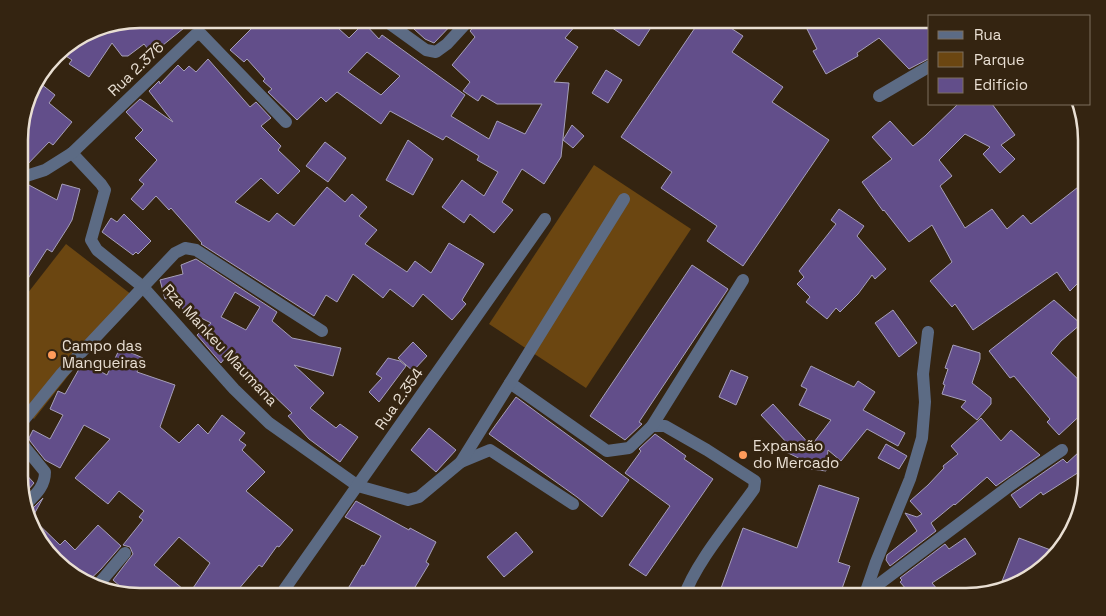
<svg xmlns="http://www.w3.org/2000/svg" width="1106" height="616" font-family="'Space Grotesk',sans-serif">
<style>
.green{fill:#6b4611}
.building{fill:#624e8a;stroke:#a69fb9;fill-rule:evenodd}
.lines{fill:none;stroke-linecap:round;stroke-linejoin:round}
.minor{stroke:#5c6b84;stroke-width:12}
.poi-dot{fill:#ff9b5a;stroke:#342411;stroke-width:2}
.labels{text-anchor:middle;stroke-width:5;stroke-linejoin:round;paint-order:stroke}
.street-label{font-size:15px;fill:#e9dfd3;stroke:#342411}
.poi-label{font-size:15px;fill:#e9dfd3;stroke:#342411;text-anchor:start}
.rim{fill:none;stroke:#e9dfd3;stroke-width:2.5}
</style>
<rect width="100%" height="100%" fill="#342411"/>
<!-- green -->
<g class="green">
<polygon points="594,165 691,229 586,388 489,324"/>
<polygon points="66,244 132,295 34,419 20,407 20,303"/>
</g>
<!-- building -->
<g class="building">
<polygon points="140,19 176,19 184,28 152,54 144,44 128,56 122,56 112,43 89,77 69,64 72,60 58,51 94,28 98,27 106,32 118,23"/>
<path d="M261,19h67l21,19 15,-15 15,16 3,-4 83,60 -14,21 38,23 8,-18 28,13 17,-30h-45l-15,-9 -4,6 -15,-10 7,-9 -18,-17 23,-28 -5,-6 6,-7 2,-5h61l9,6 5,-6h28l-16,19 13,9 -24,35 15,1 -8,74 -17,27 -22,-15 -20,33 11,8 -19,23 -24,-19 -6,9 -22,-16 20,-27 22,16 14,-24 -21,-12 2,-4 -33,-20 -3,4 -53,-29 -9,13 -44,-32 -11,10 -5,-5 -24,23 -29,-28 4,-3 -9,-8 2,-2 -18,-20 -3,3 -14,-12zM367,52l33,24 -19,19 -33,-23z"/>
<polygon points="403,19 457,19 434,43 425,39"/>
<polygon points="599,19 635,19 650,29 639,46"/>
<polygon points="701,19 717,19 743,36 732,52 783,87 772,102 829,140 743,266 707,241 717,226 661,188 672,172 621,137"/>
<polygon points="818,19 930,19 930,58 909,69 879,38 857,53 858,56 826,74 813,51 817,49 805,25"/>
<polygon points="208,59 250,107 256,102 271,118 261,126 281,146 278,150 300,171 278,194 261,178 235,202 269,222 277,213 294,226 327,187 345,202 352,194 367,207 359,216 377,230 365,244 407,272 415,261 431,273 449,243 484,264 462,300 466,304 452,320 423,294 413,307 390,289 383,298 353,274 337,302 326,295 314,316 201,244 202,243 171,208 169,210 156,196 143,210 131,199 144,184 139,180 157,160 135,138 143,130 126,112 140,99 173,122 149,91 159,81 160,84 178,65 184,71 189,66 196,72"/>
<polygon points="606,70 622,80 608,103 592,93"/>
<polygon points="36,80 55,95 49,103 72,122 53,145 49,142 23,169 20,170 20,124 31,86"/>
<polygon points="958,104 992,104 1015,135 1001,145 1015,159 1000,173 983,154 990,147 965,134 939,160 952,176 940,186 965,228 992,209 1007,229 1023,215 1031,224 1087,180 1087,274 1070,291 1057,272 973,330 955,304 952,307 930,281 952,262 932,225 909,242 884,210 883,211 862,182 892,159 872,137 890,121 913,146 925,136"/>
<polygon points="572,125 584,136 573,148 563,140"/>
<polygon points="408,140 433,159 413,195 386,180"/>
<polygon points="325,142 346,158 328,182 306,166"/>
<polygon points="27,184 57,200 62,184 80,189 72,220 68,227 52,252 47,249 20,291 20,186"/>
<polygon points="839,209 864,226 857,236 886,269 875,279 872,275 858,294 840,312 836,308 827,319 806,302 810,297 797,284 804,277 799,271 836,224 831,220"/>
<polygon points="124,214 151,241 138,254 136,252 133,255 102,232 111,218 117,222"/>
<path d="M196,259l81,53 -5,9 20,17 49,10 -8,28 -39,-11 30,28 -14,15 26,20 4,-4 18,13 -18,25 -31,-23 -21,-23 4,-3 -25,-24 -3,3 -39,-34 -4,5 -24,-28 14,-12 -30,-15 -5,-12 -11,3 -5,-19 23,-6 -2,-9zM235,292l25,15 -14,23 -25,-13z"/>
<polygon points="692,265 728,289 639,422 642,424 625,440 590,416"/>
<polygon points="1054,300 1081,324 1061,341 1051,353 1087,388 1087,409 1059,435 1047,422 1050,419 1014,376 1010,378 989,351"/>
<polygon points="893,310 917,343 899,357 875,323"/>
<polygon points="413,342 427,356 413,371 398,358"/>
<polygon points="953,345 980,353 980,359 972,383 991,398 991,404 977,420 961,407 966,401 942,394 945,385 943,384 948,369 945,368"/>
<path d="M120,348l23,10 -6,14 38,13 -15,42 19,16 19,-19 10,10 14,-19 23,18 -6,7 7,5 -4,5 23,22 -19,19 47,39 -14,17 -2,-1 -15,21 -3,-2 -27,32h-93l-21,-5 4,-4 -9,-8 20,-26 -3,-7 -7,-2 20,-25 -4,-3 5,-6 -25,-20 -11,13 -33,-26 35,-39 -26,-14 -24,43 -15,-8 -15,-19 -1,-3 4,-8 17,9 13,-24 -13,-6 8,-18 7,3 18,-32 24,13zM179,537l31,26 -21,31 -35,-29z"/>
<polygon points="388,358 400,361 406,366 379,402 369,392 382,378 376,374"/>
<polygon points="811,366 854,387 858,381 875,392 863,410 905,433 898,446 867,429 841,461 828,450 826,471 811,469 811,464 784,451 788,444 761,415 773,404 811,446 831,420 799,405 807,389 801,386"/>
<polygon points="731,370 748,377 736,405 719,397"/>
<polygon points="516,397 629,480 602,517 577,497 489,434"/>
<polygon points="981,418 1001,441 1011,430 1040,455 996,486 987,477 955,505 954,504 931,523 936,531 890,566 886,560 887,555 917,531 905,513 917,517 922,514 910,501 928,485 944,468 943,466 958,454 951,446"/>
<polygon points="429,428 456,450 436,472 411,450"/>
<polygon points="655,434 686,456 684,459 713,479 646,576 629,565 670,506 625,473 641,451 639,449"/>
<polygon points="886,444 907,456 899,469 878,458"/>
<polygon points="1079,452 1087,467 1043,495 1041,492 1020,508 1011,495 1063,459 1067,463"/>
<polygon points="20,468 34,483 22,497 20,492"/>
<polygon points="819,485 859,498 838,562 850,566 839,597 737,597 720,591 743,528 797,548"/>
<polygon points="43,498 32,518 60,545 65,540 75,550 98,525 121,546 101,569 86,583 79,581 39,543 28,513"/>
<polygon points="356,501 409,530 410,528 436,542 426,562 429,564 409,597 343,597 362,565 364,566 381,536 345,517"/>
<polygon points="516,532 533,552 504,577 487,557"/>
<polygon points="965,538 976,554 932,583 944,597 913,597 900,582 902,580 900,578 945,544 949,549"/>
<polygon points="1019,538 1056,552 1033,577 999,589"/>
</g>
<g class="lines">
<!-- minor -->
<g class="minor">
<polyline points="383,19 426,50 436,52 447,44 470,19"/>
<polyline points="879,96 930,66"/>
<polyline points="72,153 101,184 105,190 91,240 97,250 143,287 234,389 269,423 358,486 408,500 419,497 461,462 490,450 573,504"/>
<polyline points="20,178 45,170 72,153 195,35 201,34 286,122"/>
<path d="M510,383l97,68 22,-3 23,-22h13l42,24 48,31 -1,8c-21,30 -59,74 -70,108"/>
<polyline points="652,426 743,280"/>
<polyline points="20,434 23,421 62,373 175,253 185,248 196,250 322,331"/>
<path d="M20,437l3,8 22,27c0,15 -10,23 -20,33"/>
<polyline points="461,462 624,199"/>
<polyline points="97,586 125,553"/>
<polyline points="279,597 545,219"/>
<polyline points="864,597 876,562 910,479 922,438 925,402 923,374 928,332"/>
<polyline points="867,597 875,587 1012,484 1062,450"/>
</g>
</g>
<!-- markers -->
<g class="poi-dot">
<circle cx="52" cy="355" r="5"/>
<circle cx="743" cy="455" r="5"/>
</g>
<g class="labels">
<!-- street labels -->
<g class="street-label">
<text transform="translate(136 69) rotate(-44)" y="5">Rua 2.376</text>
<text transform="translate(220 345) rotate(47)" y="5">Rza Mankeu Maumana</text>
<text transform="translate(399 399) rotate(-55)" y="5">Rua 2.354</text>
</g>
<!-- poi labels -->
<g class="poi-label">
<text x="62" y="351">Campo das<tspan x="62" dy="17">Mangueiras</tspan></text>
<text x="753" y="451">Expansão<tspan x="753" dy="17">do Mercado</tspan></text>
</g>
</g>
<!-- crop -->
<path d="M0 0H1106V616H0ZM140 28H966A112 112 0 0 1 1078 140V476A112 112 0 0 1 966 588H140A112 112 0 0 1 28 476V140A112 112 0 0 1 140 28Z" fill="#342411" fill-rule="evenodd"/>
<path class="rim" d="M140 28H966A112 112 0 0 1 1078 140V476A112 112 0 0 1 966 588H140A112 112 0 0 1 28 476V140A112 112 0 0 1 140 28Z"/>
<!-- legend -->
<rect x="928" y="15" width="162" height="90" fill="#342411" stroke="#7c6f5f"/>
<rect x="938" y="31" width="25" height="8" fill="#5c6b84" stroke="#7c6f5f"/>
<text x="974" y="40" font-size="15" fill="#e9dfd3">Rua</text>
<rect x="938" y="52" width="25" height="15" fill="#6b4611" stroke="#7c6f5f"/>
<text x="974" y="65" font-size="15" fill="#e9dfd3">Parque</text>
<rect x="938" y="78" width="25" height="15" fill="#624e8a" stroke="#7c6f5f"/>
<text x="974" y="90" font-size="15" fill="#e9dfd3">Edifício</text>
</svg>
